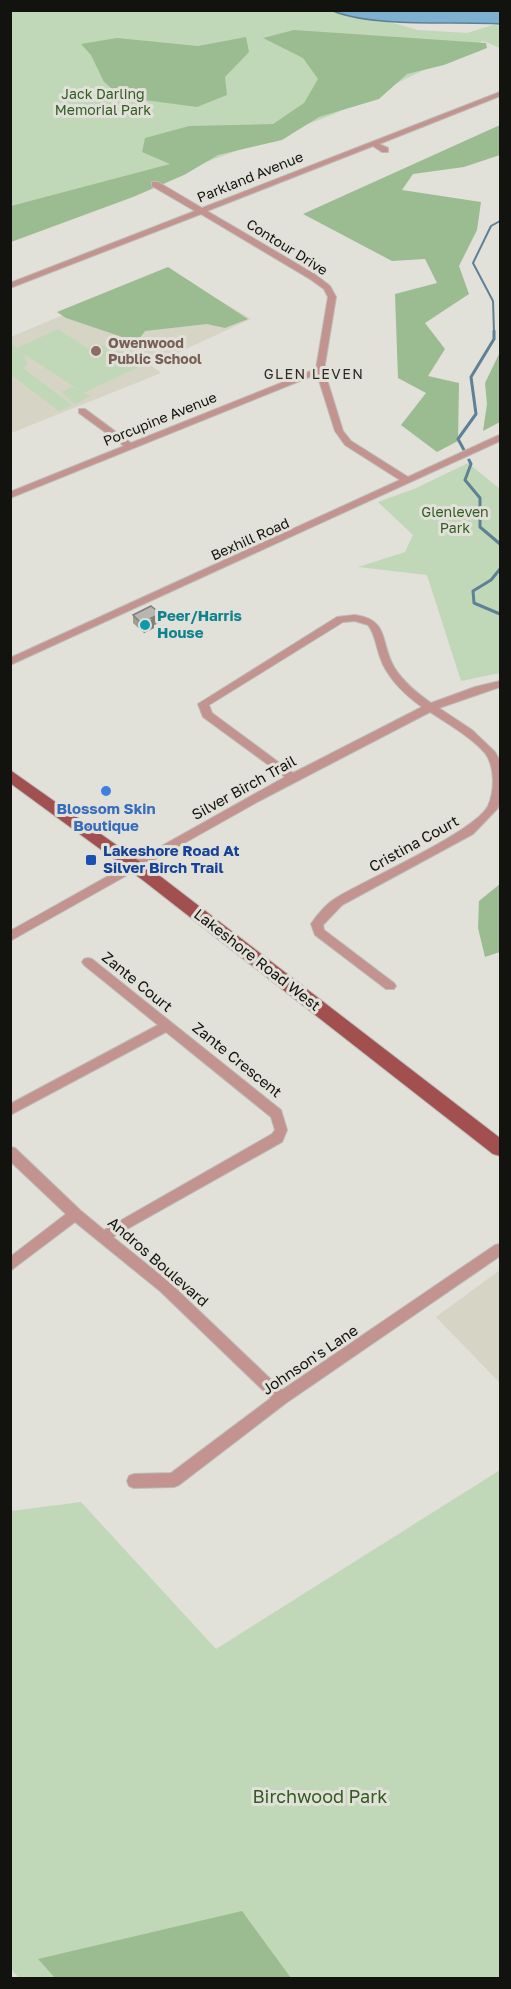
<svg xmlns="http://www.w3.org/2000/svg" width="511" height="1989" font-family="'Golos Text',sans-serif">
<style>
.built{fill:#d6d4c5}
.green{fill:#c0d8b8}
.forest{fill:#9bbc90}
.water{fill:#7eb0d0;stroke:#5e8196;stroke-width:1.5}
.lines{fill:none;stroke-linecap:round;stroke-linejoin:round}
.stream-far1{stroke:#5e8196;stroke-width:2}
.stream{stroke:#5e8196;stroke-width:3}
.street-casing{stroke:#bcbbb5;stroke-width:2}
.primary-casing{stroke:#bcbbb5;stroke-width:2}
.street{fill:#c39390;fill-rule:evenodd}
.primary{fill:#a24f4f;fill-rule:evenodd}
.wall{fill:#9d9d96}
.shaded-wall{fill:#807f7a}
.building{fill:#b7b6af;stroke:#807f7a;stroke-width:1.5}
.education-dot{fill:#8d6e63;stroke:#e1e0d9;stroke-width:2}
.culture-dot{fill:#0f9aa8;stroke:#e1e0d9;stroke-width:2}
.shop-dot{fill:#3f7fe0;stroke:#e1e0d9;stroke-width:2}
.transit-dot{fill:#1a4fb4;stroke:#e1e0d9;stroke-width:2}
.labels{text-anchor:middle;stroke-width:6;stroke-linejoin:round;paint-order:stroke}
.far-park-label{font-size:14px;fill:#325c21;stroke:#e1e0d9}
.far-street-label{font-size:14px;fill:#12120f;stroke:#e1e0d9}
.far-education-label{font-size:14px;font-weight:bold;fill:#785e54;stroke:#e1e0d9;text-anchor:start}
.far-neighbourhood-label{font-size:14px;letter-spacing:1.5px;fill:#2b2a25;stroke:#e1e0d9}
.culture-label{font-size:15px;font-weight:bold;fill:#0d838f;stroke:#e1e0d9;text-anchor:start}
.street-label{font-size:15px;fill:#12120f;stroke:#e1e0d9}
.shop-label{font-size:15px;font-weight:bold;fill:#366cbe;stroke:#e1e0d9}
.transit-label{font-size:15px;font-weight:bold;fill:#164399;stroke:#e1e0d9;text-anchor:start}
.near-park-label{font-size:18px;fill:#325c21;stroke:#e1e0d9}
</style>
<rect width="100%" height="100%" fill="#e1e0d9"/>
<!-- built -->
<g class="built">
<polygon points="169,270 251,319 151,365 161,373 11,433 11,337"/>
<polygon points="500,1270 500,1383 436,1317"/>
</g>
<!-- green -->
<g class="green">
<polygon points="333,10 345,15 379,19 418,30 467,33 493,25 500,26 500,48 483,41 332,115 11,235 11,11"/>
<polygon points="58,329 87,348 95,343 143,360 143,365 83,393 91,396 75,404 61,392 72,387 79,390 24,354 27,365 23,368 72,405 59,411 10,374 11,344 17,348"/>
<polygon points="468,463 500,489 500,673 461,681 427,575 358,567 405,552 413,535 378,502 414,489"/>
<polygon points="500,1470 500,1978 19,1978 11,1969 11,1511 81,1502 216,1649"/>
</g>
<!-- forest -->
<g class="forest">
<polygon points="294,30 486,43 487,48 444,65 407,74 379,99 319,117 282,140 218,155 184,175 133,197 11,242 11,206 170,164 142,152 145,138 189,126 273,124 304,103 318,79 303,58 263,38"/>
<polygon points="246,37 249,52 225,77 227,95 197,107 122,97 104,82 91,55 81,44 117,38 198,46"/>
<polygon points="500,125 500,155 464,167 413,174 402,190 481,202 477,230 459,266 469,294 425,323 445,349 428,376 459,383 458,441 437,452 401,425 426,393 398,378 395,294 437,283 425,259 392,261 303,214"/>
<polygon points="168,267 248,319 225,328 207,324 145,331 137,342 66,318 57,312"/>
<polygon points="500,352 500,422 483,431 487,404 485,383"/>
<polygon points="500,884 500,952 485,957 478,928 479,901"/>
<polygon points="242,1911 291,1978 55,1978 38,1959"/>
</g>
<!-- water -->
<path class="water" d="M333,11h167v13c-48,-3 -124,4 -167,-13z"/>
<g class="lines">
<!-- stream-far1 -->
<polyline class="stream-far1" points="494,332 493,301 473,263 491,226 500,221"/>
<!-- stream -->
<g class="stream">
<polyline points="464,450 458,439 476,414 471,377 494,339 494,331"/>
<polyline points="469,460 471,464 465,480 480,498 480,527 500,544"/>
<polyline points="500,569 491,580 473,591 474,603 500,614"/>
</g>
<defs>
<g id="street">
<polygon points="500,92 500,96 379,144 388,148 388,152 382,152 373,146 207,211 316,275 330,286 336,297 324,370 343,431 351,441 408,477 497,436 500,435 500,441 10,665 10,658 400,480 345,445 335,431 317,374 10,498 10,492 124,446 79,413 79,409 85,409 131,443 316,369 328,297 324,289 310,279 201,214 10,288 10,283 195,211 152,186 152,182 158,182 202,208"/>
<path d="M355,615c35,5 25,28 39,52 9,15 23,26 37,36l44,-16 25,-6v6l-61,21 33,22 23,22 5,9v38l-2,9 -25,26 -131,71 -19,20 1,5 70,53 2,3 -2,3h-8l-71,-54 -4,-11c6,-9 16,-21 25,-26 31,-19 139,-66 152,-92 7,-15 7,-40 -3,-53 -15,-17 -37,-29 -55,-41l-171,89 -249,140v-10l275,-154 -82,-60 -5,-13 139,-87zM355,621l13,4c7,9 8,21 12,32 7,21 24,37 42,50l-129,66 -81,-60 -3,-8 134,-83z"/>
<polygon points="88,958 92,959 281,1110 287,1130 282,1142 113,1237 170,1283 282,1390 495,1245 500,1244 500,1256 286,1403 179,1485 174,1487 134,1488 129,1486 127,1481 129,1476 134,1474 171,1473 271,1398 160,1291 75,1222 10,1271 10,1257 66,1214 10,1161 10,1147 15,1148 80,1210 104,1230 272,1134 275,1130 271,1117 166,1032 10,1115 10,1104 158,1025 84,965 82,962 84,959"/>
</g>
<polygon id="primary" points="10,770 156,873 500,1138 500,1156 493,1154 144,881 10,783"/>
</defs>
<!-- street casing -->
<use href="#street" class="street-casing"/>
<!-- primary casing -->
<use href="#primary" class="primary-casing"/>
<!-- street -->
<use href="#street" class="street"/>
<!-- primary -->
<use href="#primary" class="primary"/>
</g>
<!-- wall -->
<polygon class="wall" points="161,614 161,622 154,625 154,628 144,633 133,623 133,615"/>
<!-- shaded-wall -->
<polygon class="shaded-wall" points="161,614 161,622 154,625 154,628 144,633 143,625 151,618"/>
<!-- building -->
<polygon class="building" points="151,606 161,614 151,618 153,620 143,625 133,615"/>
<!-- markers -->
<circle class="education-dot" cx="96" cy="351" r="6"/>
<circle class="culture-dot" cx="145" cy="625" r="6"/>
<circle class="shop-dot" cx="106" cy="791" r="6"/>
<rect class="transit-dot" x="85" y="854" width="12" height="12" rx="3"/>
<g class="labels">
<!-- far-park labels -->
<g class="far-park-label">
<text x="103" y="99">Jack Darling<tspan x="103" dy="16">Memorial Park</tspan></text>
<text x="455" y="517">Glenleven<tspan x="455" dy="16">Park</tspan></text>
</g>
<!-- far-street labels -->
<g class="far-street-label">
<text transform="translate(250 177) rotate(-22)" y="5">Parkland Avenue</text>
<text transform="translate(287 247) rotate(32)" y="5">Contour Drive</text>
<text transform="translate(160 419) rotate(-22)" y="5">Porcupine Avenue</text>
<text transform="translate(250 539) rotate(-24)" y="5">Bexhill Road</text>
</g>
<!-- far-education labels -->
<g class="far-education-label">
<text x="108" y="348">Owenwood<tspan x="108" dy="16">Public School</tspan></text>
</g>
<!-- far-neighbourhood labels -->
<g class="far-neighbourhood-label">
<text x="314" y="379">GLEN LEVEN</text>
</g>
<!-- culture labels -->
<g class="culture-label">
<text x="157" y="621">Peer/Harris<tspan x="157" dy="17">House</tspan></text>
</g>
<!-- street labels -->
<g class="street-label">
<text transform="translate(244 788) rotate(-29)" y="5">Silver Birch Trail</text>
<text transform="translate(414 844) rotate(-29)" y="5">Cristina Court</text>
<text transform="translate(257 960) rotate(38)" y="5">Lakeshore Road West</text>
<text transform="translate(137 982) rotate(39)" y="5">Zante Court</text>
<text transform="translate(237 1060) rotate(39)" y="5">Zante Crescent</text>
<text transform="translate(158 1262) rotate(41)" y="5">Andros Boulevard</text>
<text transform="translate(310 1360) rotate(-34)" y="5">Johnson's Lane</text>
</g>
<!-- shop labels -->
<g class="shop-label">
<text x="106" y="814">Blossom Skin<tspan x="106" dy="17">Boutique</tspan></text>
</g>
<!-- transit labels -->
<g class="transit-label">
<text x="103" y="856">Lakeshore Road At<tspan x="103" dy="17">Silver Birch Trail</tspan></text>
</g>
<!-- near-park labels -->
<g class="near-park-label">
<text x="320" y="1803">Birchwood Park</text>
</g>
</g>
<!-- border -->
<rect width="511" height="1989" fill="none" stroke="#12120f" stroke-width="24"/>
</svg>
